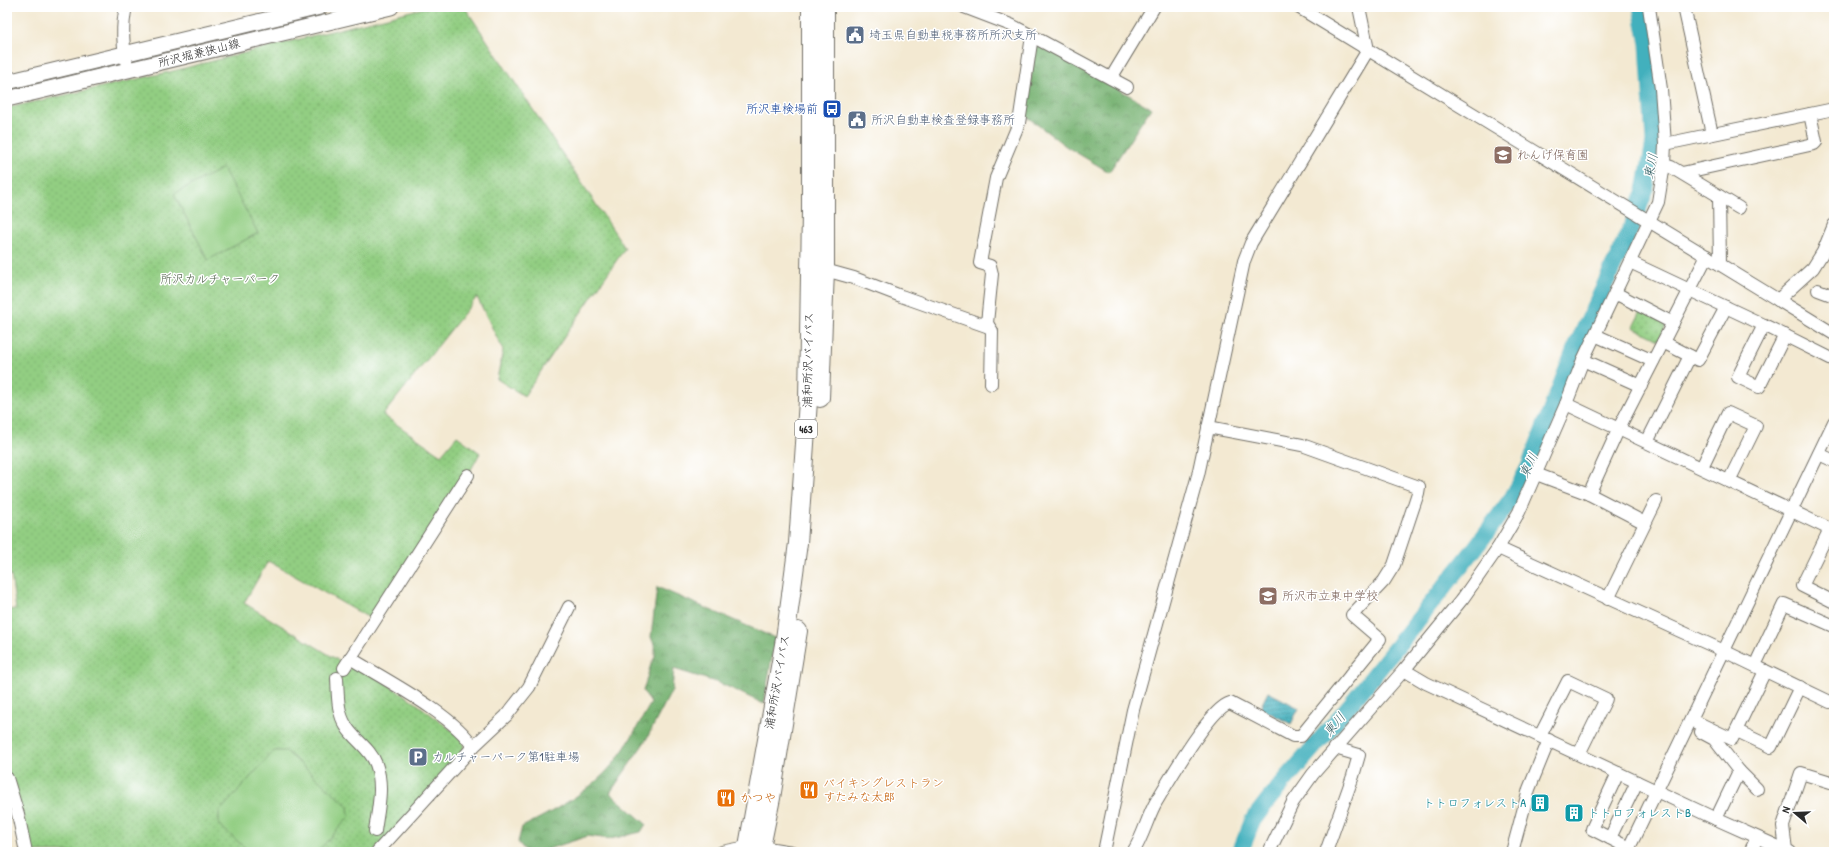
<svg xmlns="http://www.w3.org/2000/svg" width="1841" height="859" font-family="'Patrick Hand','Klee One',sans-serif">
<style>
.forest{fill:url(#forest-crowns);stroke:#506e4e}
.park{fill:url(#park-dots);stroke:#5e7c56}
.garden{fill:#92ce82;stroke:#5e7c56}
.water{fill:url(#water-rules);stroke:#366e74}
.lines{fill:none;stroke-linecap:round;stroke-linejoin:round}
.river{stroke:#42b0bd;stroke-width:17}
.minor-casing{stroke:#716e65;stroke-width:14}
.major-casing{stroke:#716e65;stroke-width:17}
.highway-casing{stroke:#716e65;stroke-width:20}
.minor{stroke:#fff;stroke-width:12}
.major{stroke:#fff;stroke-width:15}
.highway{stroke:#fff;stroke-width:18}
.labels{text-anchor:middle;stroke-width:3;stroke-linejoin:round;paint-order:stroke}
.shield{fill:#fff;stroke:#6b6b6b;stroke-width:1}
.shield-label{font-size:11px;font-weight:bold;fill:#2b2b2b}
.service-label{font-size:12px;fill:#4e5e75;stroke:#fff;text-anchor:start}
.street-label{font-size:12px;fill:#2b2b2b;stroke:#fff}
.transit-label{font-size:12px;fill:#164399;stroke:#fff;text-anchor:end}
.education-label{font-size:12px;fill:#785e54;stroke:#fff;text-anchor:start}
.park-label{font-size:12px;fill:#4a5c45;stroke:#fff}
.food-label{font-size:12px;fill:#c56008;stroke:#fff;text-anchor:start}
.culture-label{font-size:12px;fill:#0d838f;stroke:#fff;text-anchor:end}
.water-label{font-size:13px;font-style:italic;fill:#346065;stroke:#fff}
</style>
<defs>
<pattern id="forest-crowns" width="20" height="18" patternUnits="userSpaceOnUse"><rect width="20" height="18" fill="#75b170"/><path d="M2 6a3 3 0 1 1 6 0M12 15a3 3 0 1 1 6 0" fill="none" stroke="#60905c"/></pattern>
<pattern id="park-dots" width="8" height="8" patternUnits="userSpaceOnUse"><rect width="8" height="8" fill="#92ce82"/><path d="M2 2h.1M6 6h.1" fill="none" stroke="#7eb170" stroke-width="1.8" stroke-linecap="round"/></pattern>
<pattern id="water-rules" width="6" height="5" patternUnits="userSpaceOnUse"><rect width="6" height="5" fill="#42b0bd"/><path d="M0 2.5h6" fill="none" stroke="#378f9a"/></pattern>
</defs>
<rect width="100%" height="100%" fill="#fff"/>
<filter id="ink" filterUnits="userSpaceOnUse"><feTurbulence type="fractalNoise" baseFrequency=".025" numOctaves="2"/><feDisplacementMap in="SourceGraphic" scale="8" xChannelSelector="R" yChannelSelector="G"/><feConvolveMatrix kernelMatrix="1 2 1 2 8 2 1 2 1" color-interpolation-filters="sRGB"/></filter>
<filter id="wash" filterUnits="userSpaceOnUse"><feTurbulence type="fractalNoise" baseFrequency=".012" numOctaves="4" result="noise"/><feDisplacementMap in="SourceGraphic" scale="16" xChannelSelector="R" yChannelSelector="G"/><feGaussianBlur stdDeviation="0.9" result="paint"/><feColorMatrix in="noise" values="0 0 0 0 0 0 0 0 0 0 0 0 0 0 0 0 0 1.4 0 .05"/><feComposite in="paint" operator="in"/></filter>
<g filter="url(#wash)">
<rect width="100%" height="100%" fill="#f3e9d2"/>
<!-- forest -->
<g class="forest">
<polygon points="1036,41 1151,108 1109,172 1067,147 1026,116"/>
<path d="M657,587l118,51 -11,66 -42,-20 -48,-15 -2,21 -26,50 -36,53 36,31 -5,8 -31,7 -22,-3 -49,16h-13l-8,-10 4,-15c30,-15 69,-36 90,-62 16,-19 27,-42 39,-62l-8,-12 8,-27 4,-7v-10l-4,-10z"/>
</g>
<!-- park -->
<g class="park">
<polygon points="427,7 466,9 625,248 524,396 497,379 503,350 477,297 383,415 441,455 457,436 480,453 468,475 373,620 268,561 244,603 341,662 352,662 412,700 463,739 464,751 374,852 31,852 23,817 7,769 7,610 16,609 11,575 7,575 7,108 169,72"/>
<polygon points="1641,311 1665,323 1666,326 1659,340 1633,327"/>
</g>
<!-- garden -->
<g class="garden">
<polygon points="223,168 258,233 208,260 174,194"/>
<polygon points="274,751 286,751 348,806 349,817 317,852 250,852 219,825 219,812"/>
</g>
<!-- water -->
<polygon class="water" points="1268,692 1299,708 1291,724 1260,708"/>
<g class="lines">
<!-- river -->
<polyline class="river" points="1240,852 1253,820 1269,799 1350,705 1473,551 1512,498 1529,467 1574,351 1632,226 1645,191 1654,142 1648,44 1641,7"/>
</g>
</g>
<g filter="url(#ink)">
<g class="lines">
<defs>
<g id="minor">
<path d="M126,7c-5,21 -3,42 2,63"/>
<polyline points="964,7 1011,25 1032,36 1019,123 996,178 980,263 990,266 992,274 987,323 989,327"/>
<polyline points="1298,7 1834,334"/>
<polyline points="1684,7 1712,134"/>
<polyline points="1032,36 1127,87"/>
<polyline points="1111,78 1154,7"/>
<polyline points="1665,144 1834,109"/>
<polyline points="1664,165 1671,167 1739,208"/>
<polyline points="1682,173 1814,144 1816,142 1810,114"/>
<polyline points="1719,196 1720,264"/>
<polyline points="1630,262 1764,325 1834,360"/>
<polyline points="825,270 854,278 901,296 989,327 992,331 991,384"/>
<polyline points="1818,290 1834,296"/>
<polyline points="1615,293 1673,323"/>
<polyline points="1778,300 1813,268 1823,252 1834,225"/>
<polyline points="1764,325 1738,377 1759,387 1785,335"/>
<polyline points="1595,335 1653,361"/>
<polyline points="1663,342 1698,360 1726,307"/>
<polyline points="1583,360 1641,386"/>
<polyline points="1566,404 1834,531"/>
<polyline points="1647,442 1690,356"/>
<polyline points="1819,454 1834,461"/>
<polyline points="1702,467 1728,413 1756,426 1729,481"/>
<polyline points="1536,474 1589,494 1645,523"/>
<polyline points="1589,494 1619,428 1707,256"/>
<polyline points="1830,529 1802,586 1834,602"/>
<polyline points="1498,548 1724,651 1830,702"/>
<polyline points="1608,599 1656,501"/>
<path d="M350,658c32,20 106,58 123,89"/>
<polyline points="1758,659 1784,604 1834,626"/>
<polyline points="344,668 468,475"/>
<polyline points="1404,670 1426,683 1716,819 1790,852"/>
<path d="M337,678c1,17 0,34 9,48 8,14 24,22 30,38 8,22 2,45 -1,67"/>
<polyline points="1692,720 1732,739 1765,671"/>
<polyline points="1737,731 1771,747 1800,687"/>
<polyline points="1701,732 1714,739 1739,771 1757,789"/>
<polyline points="1540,736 1568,681 1606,699 1579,754"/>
<polyline points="1618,773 1592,829 1629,848"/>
<polyline points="7,778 18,814 26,852"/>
<polyline points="1716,819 1739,771"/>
<polyline points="1610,838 1637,782"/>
<polyline points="1786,850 1783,826 1801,773 1834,783"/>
<polyline points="377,852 473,747 506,716 529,687 569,607"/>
<polyline points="722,852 747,847 761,847 792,852"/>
<polyline points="1104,852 1133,710 1198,475 1244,261 1251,243 1368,50 1359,7"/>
<path d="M1133,852c10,-15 14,-34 23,-50 12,-20 54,-94 74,-99l63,33h8l79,-97 -28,-24 32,-34 10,-16 24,-72 1,-6 -117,-42 -94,-18"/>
<polyline points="1269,852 1293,802 1313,774 1404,670 1463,598 1498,548 1519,512 1566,404 1583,360 1658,202 1664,165 1665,144 1661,89 1649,7"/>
<polyline points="1326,852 1353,776 1359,755 1335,748"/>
<polyline points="1512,852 1529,789 1549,740"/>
<polyline points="1627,852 1834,422"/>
<polyline points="1750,852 1757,838"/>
</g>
<g id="major">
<polyline points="7,82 320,7"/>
<polyline points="7,99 391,7"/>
</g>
<g id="highway">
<polyline points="820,398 825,270 825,7"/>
<polyline points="747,852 785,639 798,543 808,401 811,212 811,7"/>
<polyline points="760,852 771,798 798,631"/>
</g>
</defs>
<!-- minor casing -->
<use href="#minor" class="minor-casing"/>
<!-- major casing -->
<use href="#major" class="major-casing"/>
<!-- highway casing -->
<use href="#highway" class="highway-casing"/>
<!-- minor -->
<use href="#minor" class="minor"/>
<!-- major -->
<use href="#major" class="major"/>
<!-- highway -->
<use href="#highway" class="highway"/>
</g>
</g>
<!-- icons -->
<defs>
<symbol id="civic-square" viewBox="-11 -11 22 22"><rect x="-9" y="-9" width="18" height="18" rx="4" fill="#5c6f8a" stroke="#fff"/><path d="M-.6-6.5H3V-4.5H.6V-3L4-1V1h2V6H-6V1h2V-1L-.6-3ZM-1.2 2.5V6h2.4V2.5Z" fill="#fff"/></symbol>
<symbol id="bus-square" viewBox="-11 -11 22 22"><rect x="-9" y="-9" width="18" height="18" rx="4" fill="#1a4fb4" stroke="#fff"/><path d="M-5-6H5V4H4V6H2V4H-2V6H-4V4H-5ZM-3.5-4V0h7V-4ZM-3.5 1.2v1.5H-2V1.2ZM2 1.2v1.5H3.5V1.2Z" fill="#fff"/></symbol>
<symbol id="school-square" viewBox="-11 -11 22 22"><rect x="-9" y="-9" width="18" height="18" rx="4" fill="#8d6e63" stroke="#fff"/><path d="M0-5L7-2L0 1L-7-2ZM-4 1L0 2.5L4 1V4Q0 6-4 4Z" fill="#fff"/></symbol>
<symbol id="parking-square" viewBox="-11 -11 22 22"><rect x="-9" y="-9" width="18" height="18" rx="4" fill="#5c6f8a" stroke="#fff"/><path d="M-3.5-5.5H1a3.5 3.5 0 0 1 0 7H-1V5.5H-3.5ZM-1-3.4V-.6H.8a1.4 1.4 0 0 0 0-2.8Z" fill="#fff"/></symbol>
<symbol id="restaurant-square" viewBox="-11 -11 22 22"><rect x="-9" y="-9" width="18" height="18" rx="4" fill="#e8710a" stroke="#fff"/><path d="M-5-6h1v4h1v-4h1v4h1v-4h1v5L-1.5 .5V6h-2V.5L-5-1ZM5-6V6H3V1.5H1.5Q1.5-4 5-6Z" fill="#fff"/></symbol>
<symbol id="building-square" viewBox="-11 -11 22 22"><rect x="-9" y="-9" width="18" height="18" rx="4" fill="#0f9aa8" stroke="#fff"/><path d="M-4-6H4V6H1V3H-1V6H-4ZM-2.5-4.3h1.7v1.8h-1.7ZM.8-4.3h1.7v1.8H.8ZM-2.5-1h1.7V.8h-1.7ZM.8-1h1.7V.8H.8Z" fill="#fff"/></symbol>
</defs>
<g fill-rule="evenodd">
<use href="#civic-square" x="844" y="24" width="22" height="22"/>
<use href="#bus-square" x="821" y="98" width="22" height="22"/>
<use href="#civic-square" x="846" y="109" width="22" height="22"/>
<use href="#school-square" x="1492" y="144" width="22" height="22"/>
<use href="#school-square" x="1257" y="585" width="22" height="22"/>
<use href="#parking-square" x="407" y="746" width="22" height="22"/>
<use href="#restaurant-square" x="798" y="779" width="22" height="22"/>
<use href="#restaurant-square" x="715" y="787" width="22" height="22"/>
<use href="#building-square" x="1529" y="792" width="22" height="22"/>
<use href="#building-square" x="1563" y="802" width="22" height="22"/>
</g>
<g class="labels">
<!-- shield labels -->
<rect class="shield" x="795" y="420" width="22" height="18" rx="3"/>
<g class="shield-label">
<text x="806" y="433">463</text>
</g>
<!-- service labels -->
<g class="service-label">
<text x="869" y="39">埼玉県自動車税事務所所沢支所</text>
<text x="871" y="124">所沢自動車検査登録事務所</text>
<text x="432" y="761">カルチャーパーク第1駐車場</text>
</g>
<!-- street labels -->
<g class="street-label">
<text transform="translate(199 53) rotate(-14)" y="4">所沢堀兼狭山線</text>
<text transform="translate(808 360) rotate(-89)" y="4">浦和所沢バイパス</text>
<text transform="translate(777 682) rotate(-80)" y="4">浦和所沢バイパス</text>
</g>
<!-- transit labels -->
<g class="transit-label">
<text x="818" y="113">所沢車検場前</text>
</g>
<!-- education labels -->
<g class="education-label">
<text x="1517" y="159">れんげ保育園</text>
<text x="1282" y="600">所沢市立東中学校</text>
</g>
<!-- park labels -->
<g class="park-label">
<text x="220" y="283">所沢カルチャーパーク</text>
</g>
<!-- food labels -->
<g class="food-label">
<text x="823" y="787">バイキングレストラン<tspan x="823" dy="14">すたみな太郎</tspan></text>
<text x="740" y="802">かつや</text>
</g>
<!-- culture labels -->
<g class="culture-label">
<text x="1526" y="807">トトロフォレストA</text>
<text x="1588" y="817" text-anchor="start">トトロフォレストB</text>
</g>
<!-- water labels -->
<g class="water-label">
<text transform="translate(1650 166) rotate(-79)" y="5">東川</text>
<text transform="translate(1528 465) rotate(-65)" y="5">東川</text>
<text transform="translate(1334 724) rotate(-50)" y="5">東川</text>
</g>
</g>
<!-- margin -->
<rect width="1841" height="859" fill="none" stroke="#fff" stroke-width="24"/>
<!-- north arrow -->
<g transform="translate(1795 813) rotate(289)" stroke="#ffffff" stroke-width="3" paint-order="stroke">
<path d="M0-3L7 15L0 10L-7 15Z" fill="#2b2b2b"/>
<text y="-6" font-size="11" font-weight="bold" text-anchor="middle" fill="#2b2b2b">N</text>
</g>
</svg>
